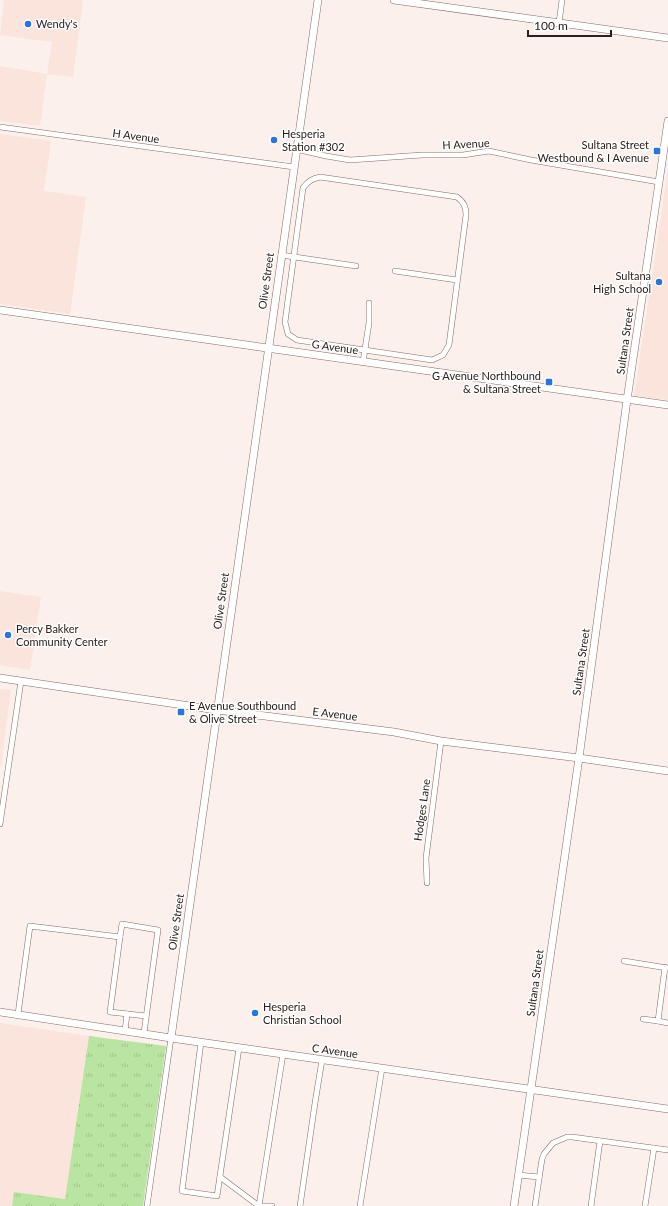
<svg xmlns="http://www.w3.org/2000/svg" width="668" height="1206" font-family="Lato,sans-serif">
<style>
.built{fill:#fae4dc}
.grass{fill:url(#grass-tufts)}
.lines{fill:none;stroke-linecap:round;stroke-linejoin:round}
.street-casing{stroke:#846c63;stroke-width:6}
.secondary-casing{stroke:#846c63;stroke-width:8}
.street{stroke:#fff;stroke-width:5}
.secondary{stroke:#fff;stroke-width:7}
.poi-dot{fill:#2775e0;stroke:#fff;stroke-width:1.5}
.labels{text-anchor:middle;stroke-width:3;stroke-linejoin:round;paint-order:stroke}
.poi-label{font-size:11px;fill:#2a201d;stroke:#fff;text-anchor:start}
.street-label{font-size:11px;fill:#2a201d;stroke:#fff}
</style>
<defs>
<pattern id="grass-tufts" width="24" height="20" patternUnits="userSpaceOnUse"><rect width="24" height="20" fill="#bae4a1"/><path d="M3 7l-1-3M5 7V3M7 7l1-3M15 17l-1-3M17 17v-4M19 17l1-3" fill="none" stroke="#a0c38a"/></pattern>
</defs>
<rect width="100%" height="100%" fill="#fbf0ec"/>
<!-- built -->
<g class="built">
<polygon points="4,0 83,0 73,77 47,74 40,126 0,121 0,66 47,74 52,42 0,35"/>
<polygon points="0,134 51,141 44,191 86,197 70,314 0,304"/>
<polygon points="668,169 668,400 634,396"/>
<polygon points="0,591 41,597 30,670 0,665"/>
<polygon points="0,689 11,690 1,767 0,766"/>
<polygon points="0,1023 89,1036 65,1199 14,1192 12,1206 0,1206"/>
</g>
<!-- grass -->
<polygon class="grass" points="89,1036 166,1046 143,1206 12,1206 14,1192 65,1199"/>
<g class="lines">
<defs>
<g id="street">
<polyline points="559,23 562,0"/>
<polyline points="0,127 294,167"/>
<polyline points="296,149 326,156 350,160 422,155 463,155 489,151 531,160 659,182"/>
<path d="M320,177l137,20c7,5 9,10 9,18l-17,130 -6,10 -11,5 -135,-20 -9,-6 -3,-12 18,-134c5,-7 9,-9 17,-11z"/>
<polyline points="281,255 356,266"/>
<polyline points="395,271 457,280"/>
<polyline points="363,362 369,323 369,303"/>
<polyline points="0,824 21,681"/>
<polyline points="427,883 426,858 441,741"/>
<polyline points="120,937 110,1012 146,1016"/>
<polyline points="624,961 667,968"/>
<polyline points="18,1014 30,926 120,937 122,924 158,930 144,1033"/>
<polyline points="643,1019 658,1021 665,967"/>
<polyline points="658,1021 668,1023"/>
<polyline points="125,1031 127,1014"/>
<polyline points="201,1042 182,1191 217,1196 239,1048"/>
<polyline points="518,1175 539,1177"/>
<polyline points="220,1177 259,1206 272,1206"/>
<polyline points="147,1206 171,1038"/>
<polyline points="259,1206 283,1054"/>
<polyline points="300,1206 315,1103 322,1060"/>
<polyline points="360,1206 382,1068"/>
<polyline points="535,1206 542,1159 544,1154 553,1143 567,1137 572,1137 668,1150"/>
<polyline points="591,1206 600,1141"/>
<polyline points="645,1206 654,1148"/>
</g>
<g id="secondary">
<polyline points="394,0 668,38"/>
<polyline points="0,310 668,405"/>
<polyline points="0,678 217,710 394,732 441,741 579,758 668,771"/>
<polyline points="0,1012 171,1038 668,1109"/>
<polyline points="171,1038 318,0"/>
<polyline points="514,1206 579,758 627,400 668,121"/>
</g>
</defs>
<!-- street casing -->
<use href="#street" class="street-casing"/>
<!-- secondary casing -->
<use href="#secondary" class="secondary-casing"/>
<!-- street -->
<use href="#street" class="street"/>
<!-- secondary -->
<use href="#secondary" class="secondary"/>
</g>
<!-- markers -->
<g class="poi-dot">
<circle cx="28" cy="24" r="4"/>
<circle cx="274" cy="140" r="4"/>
<rect x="653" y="147" width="8" height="8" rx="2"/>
<circle cx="659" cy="282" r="4"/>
<rect x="545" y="378" width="8" height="8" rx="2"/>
<circle cx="8" cy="635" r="4"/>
<rect x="177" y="708" width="8" height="8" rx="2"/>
<circle cx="255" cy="1013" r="4"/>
</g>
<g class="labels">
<!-- poi labels -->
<g class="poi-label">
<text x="36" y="28">Wendy's</text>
<text x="282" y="138">Hesperia<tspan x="282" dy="13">Station #302</tspan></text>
<text x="649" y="149" text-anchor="end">Sultana Street<tspan x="649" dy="13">Westbound &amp; I Avenue</tspan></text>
<text x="651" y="280" text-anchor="end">Sultana<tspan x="651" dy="13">High School</tspan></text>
<text x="541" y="380" text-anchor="end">G Avenue Northbound<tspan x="541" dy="13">&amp; Sultana Street</tspan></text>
<text x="16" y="633">Percy Bakker<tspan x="16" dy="13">Community Center</tspan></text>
<text x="189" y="710">E Avenue Southbound<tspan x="189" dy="13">&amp; Olive Street</tspan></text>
<text x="263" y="1011">Hesperia<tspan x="263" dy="13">Christian School</tspan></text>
</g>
<!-- street labels -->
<g class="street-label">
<text transform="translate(136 136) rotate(8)" y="4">H Avenue</text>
<text transform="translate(466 144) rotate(-3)" y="4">H Avenue</text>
<text transform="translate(266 281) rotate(-82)" y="4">Olive Street</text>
<text transform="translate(625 341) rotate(-82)" y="4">Sultana Street</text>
<text transform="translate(335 347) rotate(8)" y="4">G Avenue</text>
<text transform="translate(221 601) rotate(-82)" y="4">Olive Street</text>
<text transform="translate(581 662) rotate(-82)" y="4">Sultana Street</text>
<text transform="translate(335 714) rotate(7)" y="4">E Avenue</text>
<text transform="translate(422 810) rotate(-82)" y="4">Hodges Lane</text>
<text transform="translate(176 922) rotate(-82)" y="4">Olive Street</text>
<text transform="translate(535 983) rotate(-82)" y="4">Sultana Street</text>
<text transform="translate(335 1051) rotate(8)" y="4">C Avenue</text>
</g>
</g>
<!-- scale -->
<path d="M528 30v6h83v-6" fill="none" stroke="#2a201d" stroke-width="2"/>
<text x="534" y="30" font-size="12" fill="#2a201d" stroke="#ffffff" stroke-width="3" paint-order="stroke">100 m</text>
</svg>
